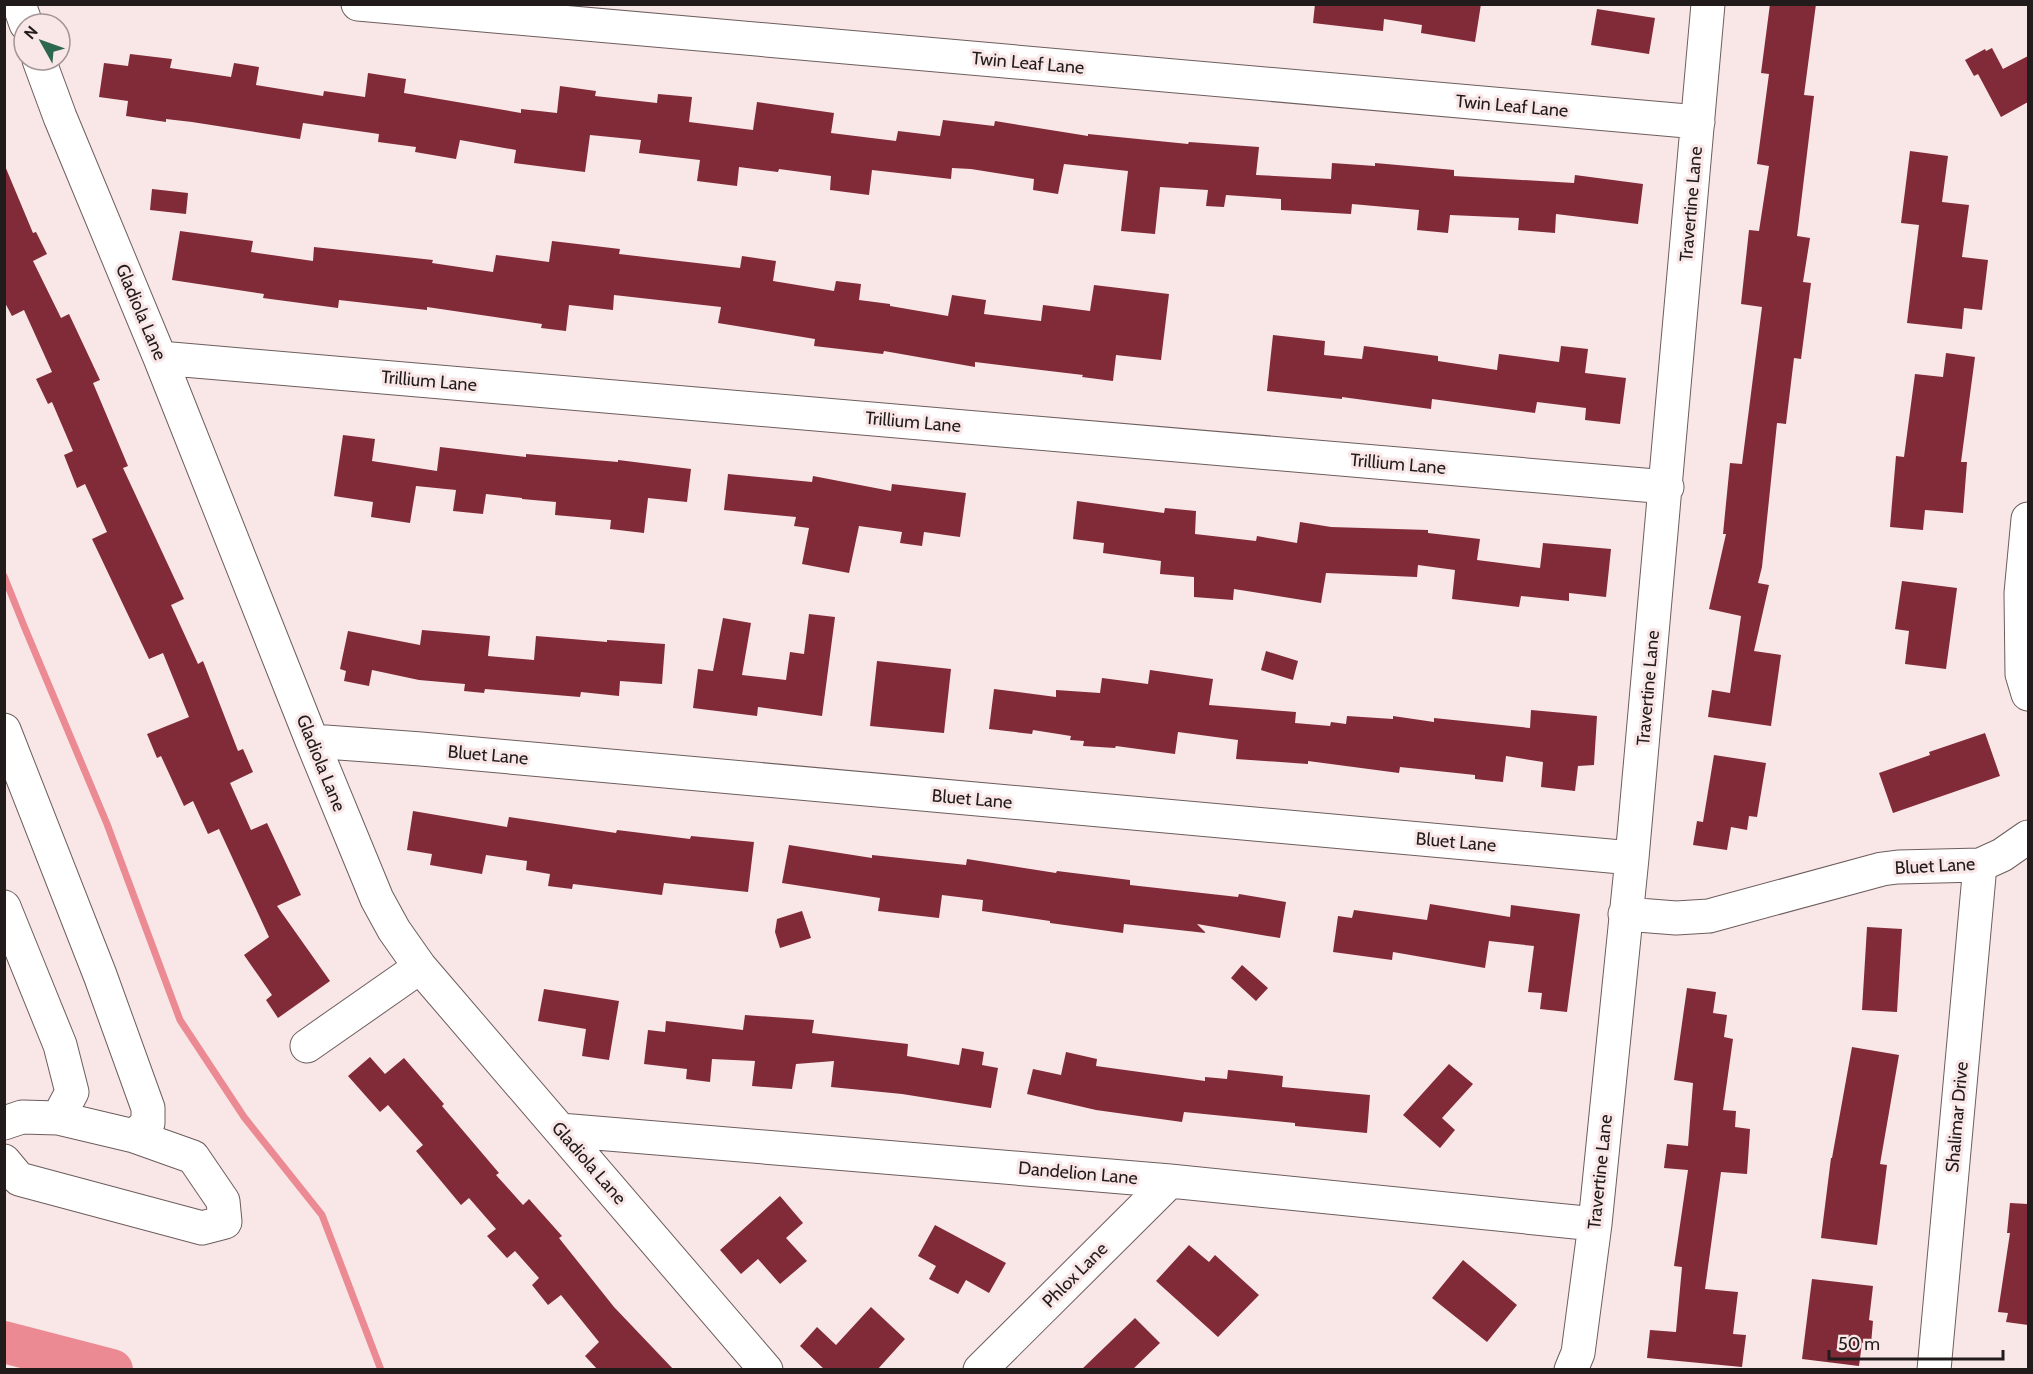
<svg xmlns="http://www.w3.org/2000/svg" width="2033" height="1374" font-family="Cabin,sans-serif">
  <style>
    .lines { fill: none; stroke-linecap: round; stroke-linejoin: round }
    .stream { stroke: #eb8a93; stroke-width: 7 }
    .river { stroke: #eb8a93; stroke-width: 42 }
    .building { fill: #812b38 }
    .minor-casing { stroke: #6d5d5d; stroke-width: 35 }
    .minor { stroke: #fff; stroke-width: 33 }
    .labels { text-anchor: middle; stroke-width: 6; stroke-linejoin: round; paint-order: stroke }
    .street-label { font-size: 18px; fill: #211b1b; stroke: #f9e6e7 }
  </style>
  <rect width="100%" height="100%" fill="#f9e6e7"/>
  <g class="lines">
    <path class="stream" d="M4 576 24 626 107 824 180 1020 244 1117 322 1215 381 1370"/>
    <path class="river" d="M4 1342 112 1370"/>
  </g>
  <path class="building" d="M1315 4H1481L1475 42 1421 33 1422 25 1384 19 1383 31 1313 23Z
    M1770 4H1816L1804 95 1814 96 1797 236 1810 238 1803 282 1811 283 1801 359 1794 358 1786 424 1777 423 1762 567 1758 583 1769 585 1754 651 1781 655 1771 726 1708 717 1712 690 1730 693 1741 616 1709 609 1726 534H1723L1730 463 1742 464 1762 307 1741 304 1749 230 1759 231 1769 166 1757 164 1769 74 1761 73Z
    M1597 9 1655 18 1649 54 1591 45Z
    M1992 48 2003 69 2028 56V102L2001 117 1978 74 1974 76 1965 60 1985 49 1986 51Z
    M130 54 172 59 170 68 231 77 234 63 259 67 256 85 323 96 324 91 365 97 368 73 406 79 404 93 521 113V109L557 113 560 86 596 91 595 96 657 103 658 94 692 97 689 122 753 130 757 102 834 113 831 133 896 141 898 131 940 136 943 120 994 126 995 121 1088 136V134L1188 144 1189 142 1259 147 1256 175 1331 179 1332 163 1375 166V163L1454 170V176L1574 183 1575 175 1643 184 1638 224 1556 214 1555 233 1518 230 1519 218 1450 215 1448 233 1417 230 1419 210 1352 204 1351 214 1281 210V199L1226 195 1224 207 1206 206 1208 190 1160 187 1155 234 1121 231 1128 171 1064 164 1058 194 1033 190 1034 179 971 169 952 168 951 179 872 170 869 195 830 190 831 176 779 169 778 172 739 167 737 186 697 181 700 160 639 153 641 140 590 135 585 172 514 163 516 150 460 140 456 159 415 152 416 147 378 142 379 134 303 123 300 139 192 122 166 119V122L126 116 128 101 99 97 104 63 128 66Z
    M1910 151 1948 156 1942 202 1969 205 1962 257 1988 260 1982 310 1964 308 1962 329 1907 323 1919 225 1901 223Z
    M5 166 33 233 36 232 47 254 33 261 61 318 69 314 100 380 93 383 128 466 123 468 184 599 171 605 198 664 203 661 238 751 243 749 253 772 230 783 251 830 267 823 301 895 277 906 330 981 278 1018 266 1000 272 995 244 955 269 937 219 829 208 834 193 801 184 806 161 756 157 758 147 734 189 717 163 653 149 659 92 539 107 532 85 484 77 488 64 455 73 451 52 402 48 404 36 379 52 372 24 310 12 316 4 301Z
    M152 189 188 193 186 214 150 210Z
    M180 231 253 241 251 252 313 261 314 247 433 260 432 263 493 272 496 255 549 262 552 241 620 249 619 254 740 268 742 256 776 261 773 281 834 291 836 281 861 284 859 300 890 304V306L948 316 952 295 986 300 984 314 1041 321 1043 305 1090 311 1094 285 1169 294 1161 360 1116 355 1113 381 1082 377 1083 375 975 362V367L884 351 883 354 814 346 815 339 718 323 721 307 614 295 613 310 569 305 566 331 541 328 542 324 427 307V310L339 300 338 308 263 298 264 294 172 280Z
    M1273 335 1325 341 1324 355 1362 359 1364 346 1438 356V361L1497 370 1499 354 1559 362 1561 346 1588 349 1585 373 1626 378 1620 424 1585 420 1586 408 1537 402 1535 413 1432 399 1431 409 1342 397V399L1267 391Z
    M1946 353 1975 357 1961 462H1967L1963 513 1925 510 1923 530 1890 527 1896 456 1904 457 1915 374 1943 377Z
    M343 435 375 439 372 461 437 471 440 447 526 457V454L618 462V460L691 469 687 502 648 498 644 533 610 529 611 520 555 515 556 502 522 499V498L486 494 483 514 453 511 456 490 416 486 410 523 371 517 373 502 334 496Z
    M728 474 812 482 813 476 891 491 892 484 966 493 960 537 924 532 922 546 900 543 902 532 859 526 849 573 802 564 809 528 794 526 796 517 724 510Z
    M1077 501 1164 513 1165 508 1196 511 1195 534 1256 541 1257 536 1297 543 1300 522 1331 527 1428 530V533L1480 539 1477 560 1540 568 1543 543 1611 549 1606 597 1569 593V601L1521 596 1519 607 1452 599 1455 570 1418 565 1417 577 1326 573 1321 603 1234 589 1233 600 1194 597V577L1160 574 1161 561 1103 553 1104 543 1073 539Z
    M1902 581 1957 588 1946 669 1905 664 1909 631 1895 629Z
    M809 614 835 617 822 716 758 707 757 716 693 708 698 669 713 671 723 618 751 623 742 675 786 680 790 652 804 654Z
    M422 630 490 636 488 656 534 660 536 636 607 642V640L665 644 662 684 620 681 619 696 581 692 580 697 485 689 484 693 464 691 465 684 419 680 372 670 369 686 344 681 346 671 340 669 348 631 420 645Z
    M1266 651 1298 661 1293 680 1261 670Z
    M877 661 951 669 944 733 870 726Z
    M1150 670 1213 679 1209 705 1296 712 1295 723 1330 726 1331 722 1346 724 1347 716 1393 719V716L1434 722V718L1530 728 1531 710 1597 716 1594 765 1578 766 1575 791 1541 787 1543 762 1506 756 1503 782 1475 779V775L1400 767 1399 773 1308 761V764L1236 759 1238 740 1178 732 1175 754 1116 746 1115 748 1083 746 1084 741 1070 740 1071 736 1033 730 1032 734 989 729 994 689 1056 697V690L1100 693 1102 678 1148 684Z
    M1985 733 2000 776 1893 813 1879 773 1930 755 1929 752Z
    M1714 755 1766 763 1757 817 1749 816 1747 830 1731 827 1727 850 1693 845 1697 821 1703 822Z
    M413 811 507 827 509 817 616 833 617 830 690 839 691 836 754 842 748 892 664 883 662 895 573 884 572 889 548 886 550 874 526 870 527 861 486 855 482 874 430 865 432 854 407 850Z
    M789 845 872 858V855L966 865 967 859 1056 873 1057 871 1130 880V885L1238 897 1239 894 1286 902 1280 938 1197 924 1206 933 1124 924 1123 933 1050 923V921L982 911 983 900 942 895 939 918 878 911 880 898 782 883Z
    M1430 904 1510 917 1511 905 1580 914 1567 1012 1540 1009 1542 993 1528 992 1534 946 1489 941 1485 968 1393 952 1392 960 1333 952 1338 916 1352 918 1354 910 1427 920Z
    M802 911 811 938 780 948 775 932 777 919Z
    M1867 927 1902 929 1897 1012 1862 1010Z
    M1242 965 1268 988 1256 1001 1231 978Z
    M1687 988 1716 992 1713 1013 1727 1015 1724 1037 1733 1039 1723 1110 1736 1111 1735 1127 1750 1129 1747 1174 1721 1172 1705 1289 1738 1292 1733 1334 1746 1335 1742 1367 1647 1358 1650 1330 1676 1332 1682 1267 1674 1266 1688 1170 1664 1168 1667 1144 1688 1146 1693 1083 1674 1080Z
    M544 989 619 1001 609 1060 582 1056 586 1029 538 1021Z
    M745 1015 814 1020 812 1033 908 1044 907 1056 959 1065 962 1048 984 1052 982 1065 998 1068 991 1108 902 1094 831 1087 834 1061 796 1064 792 1089 752 1086 755 1061 712 1059 710 1082 686 1079 687 1069 644 1064 648 1030 665 1032 666 1021 743 1030Z
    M1852 1047 1899 1055 1880 1164 1887 1165 1877 1245 1821 1238 1831 1158H1832Z
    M1066 1052 1097 1059 1096 1066 1205 1081V1077L1227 1079 1228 1070 1283 1076 1282 1087 1370 1095 1367 1133 1295 1126V1123L1184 1112 1182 1122 1096 1110 1027 1094 1033 1069 1061 1075Z
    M370 1057 385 1074 404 1058 444 1104 442 1106 499 1173 496 1175 523 1205 529 1199 562 1236 559 1238 614 1307 674 1370H598L585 1356 599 1342 561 1295 548 1305 532 1285 539 1278 515 1251 507 1258 487 1236 496 1229 469 1198 461 1205 416 1151 423 1145 388 1105 380 1112 348 1076Z
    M1449 1064 1473 1084 1442 1118 1455 1130 1440 1148 1403 1115Z
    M780 1196 803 1223 786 1238 807 1261 780 1284 758 1259 741 1274 720 1250Z
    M2010 1203 2028 1204V1325L2006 1322 2008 1313 1998 1312 2010 1233H2007Z
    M935 1225 1006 1263 989 1293 966 1280 958 1294 929 1279 936 1266 918 1256Z
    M1189 1245 1209 1262 1215 1255 1259 1295 1218 1337 1156 1281Z
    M1463 1260 1517 1305 1487 1342 1432 1298Z
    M1812 1279 1873 1286 1869 1320 1873 1321 1871 1344 1862 1343 1859 1366 1802 1359Z
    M871 1307 905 1339 877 1370H825L800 1346 817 1327 836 1345Z
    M1135 1318 1160 1343 1132 1370H1081Z"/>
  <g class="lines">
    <defs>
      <path id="minor" d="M19 4 26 24
        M358 4 1698 122
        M39 60 60 117 160 358 312 741 377 899 394 930 420 967 766 1370
        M160 358 1667 487
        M2028 519 2021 593 2022 674 2028 694
        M4 730 100 975 148 1108V1123L134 1136 58 1118 22 1117 4 1123
        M312 741 421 749 1632 858
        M4 907 60 1045 72 1092 58 1118
        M1625 914 1676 918 1709 916 1882 869 1898 867 1980 865 2002 855 2028 837
        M307 1046 420 967
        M560 1130 1170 1181 1595 1224
        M4 1161 19 1179 202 1228 225 1222 223 1201 193 1157 134 1136
        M980 1370 1170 1181
        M1571 1370 1578 1353 1595 1224 1632 858 1708 4
        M1934 1370 1980 865"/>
    </defs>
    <use href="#minor" class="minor-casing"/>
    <use href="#minor" class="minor"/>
  </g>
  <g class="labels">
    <g class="street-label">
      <text transform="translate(1028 63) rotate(5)" y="6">Twin Leaf Lane</text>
      <text transform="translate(1512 106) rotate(5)" y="6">Twin Leaf Lane</text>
      <text transform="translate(1691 204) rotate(-85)" y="6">Travertine Lane</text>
      <text transform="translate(141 312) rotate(67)" y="6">Gladiola Lane</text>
      <text transform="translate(429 381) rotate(5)" y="6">Trillium Lane</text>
      <text transform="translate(913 422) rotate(5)" y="6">Trillium Lane</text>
      <text transform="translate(1398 464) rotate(5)" y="6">Trillium Lane</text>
      <text transform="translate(1648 688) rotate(-85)" y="6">Travertine Lane</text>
      <text transform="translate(488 755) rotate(5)" y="6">Bluet Lane</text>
      <text transform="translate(321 763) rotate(68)" y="6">Gladiola Lane</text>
      <text transform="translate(972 799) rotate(5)" y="6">Bluet Lane</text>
      <text transform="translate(1456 842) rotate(5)" y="6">Bluet Lane</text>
      <text transform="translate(1935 866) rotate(-3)" y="6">Bluet Lane</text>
      <text transform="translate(1957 1117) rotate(-85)" y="6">Shalimar Drive</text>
      <text transform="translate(589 1163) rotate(49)" y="6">Gladiola Lane</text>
      <text transform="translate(1600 1172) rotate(-84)" y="6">Travertine Lane</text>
      <text transform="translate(1078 1173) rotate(5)" y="6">Dandelion Lane</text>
      <text transform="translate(1075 1275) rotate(-45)" y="6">Phlox Lane</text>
    </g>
  </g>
  <rect width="2033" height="1374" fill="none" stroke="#211b1b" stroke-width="12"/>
  <g transform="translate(42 42) rotate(310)"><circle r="28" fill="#f9e6e7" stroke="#a39595" stroke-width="1.5"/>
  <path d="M0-4.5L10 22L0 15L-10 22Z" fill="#2e6750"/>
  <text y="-9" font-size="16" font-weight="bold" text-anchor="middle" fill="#211b1b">N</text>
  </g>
  <path d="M1829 1350v9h174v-9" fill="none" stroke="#211b1b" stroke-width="3"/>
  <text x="1838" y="1350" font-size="18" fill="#211b1b" stroke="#f9e6e7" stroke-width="4.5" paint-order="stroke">50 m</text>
</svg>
